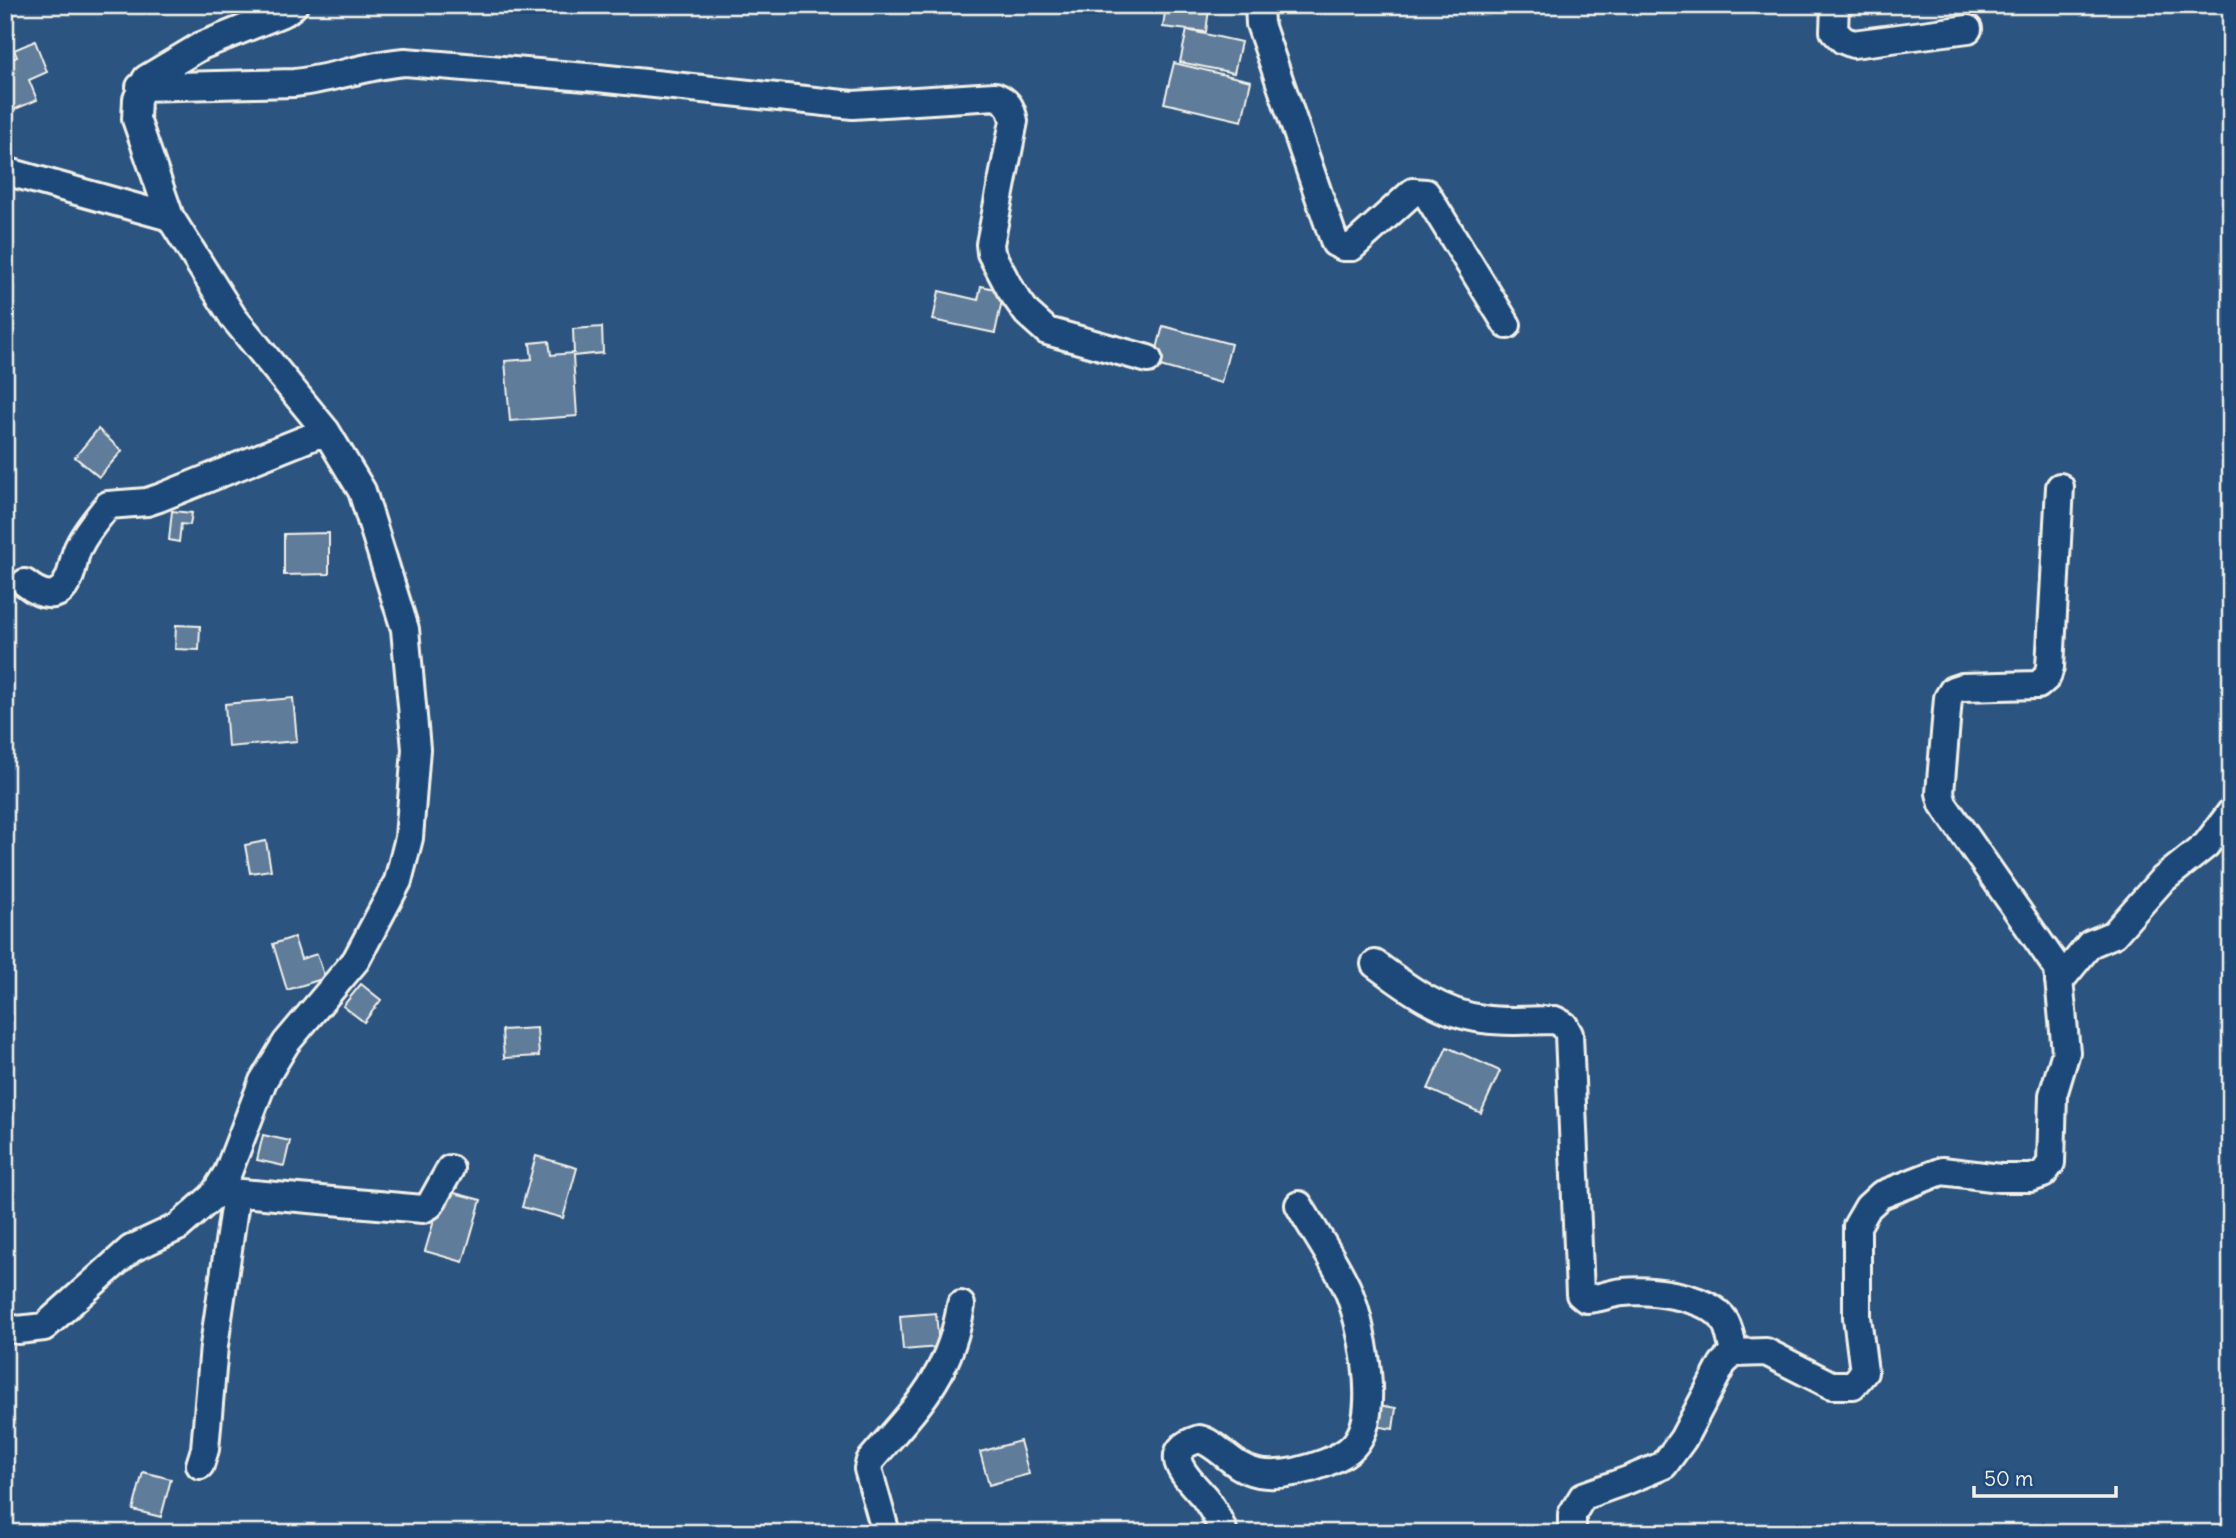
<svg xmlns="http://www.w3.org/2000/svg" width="2236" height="1538" font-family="Delius,sans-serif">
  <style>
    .building { fill: #5e7b9a; stroke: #f4f1e8; stroke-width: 2 }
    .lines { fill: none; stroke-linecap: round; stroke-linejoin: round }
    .minor-casing { stroke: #f4f1e8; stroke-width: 32 }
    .minor { stroke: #1f4a7a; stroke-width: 26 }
  </style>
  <rect width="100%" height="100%" fill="#2c5481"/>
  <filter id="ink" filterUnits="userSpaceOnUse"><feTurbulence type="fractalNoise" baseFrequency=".0143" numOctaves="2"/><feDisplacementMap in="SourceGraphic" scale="14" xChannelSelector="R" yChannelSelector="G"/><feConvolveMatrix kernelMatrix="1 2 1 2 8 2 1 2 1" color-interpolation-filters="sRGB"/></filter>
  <g filter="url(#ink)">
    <path class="building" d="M1166 5 1209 9 1206 32 1163 27Z
      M1187 30 1241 42 1234 73 1180 62Z
      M35 41 47 72 29 80 37 100 13 110 5 93V62L17 57 14 50Z
      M1174 63 1251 81 1242 121 1164 103Z
      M981 286 1004 291 995 333 933 320 939 291 978 300Z
      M1163 326 1231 344 1221 383 1153 364Z
      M602 327 603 353 573 356 577 416 510 421 505 361 532 359 530 343 549 341 551 355 574 353 573 329Z
      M98 429 122 451 99 477 75 457Z
      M172 511 192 513 190 525 181 524 179 542 169 540Z
      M329 533V574L284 575V534Z
      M176 625 200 626 199 650 175 649Z
      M293 698 297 741 228 747 225 704Z
      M266 841 271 870 250 873 245 845Z
      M294 937 301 959 317 954 325 978 287 990 273 944Z
      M361 984 381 1000 364 1022 343 1006Z
      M537 1028 539 1056 504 1058 502 1030Z
      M1447 1047 1500 1071 1481 1113 1428 1089Z
      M263 1135 290 1141 284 1166 257 1160Z
      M536 1156 577 1168 563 1218 522 1207Z
      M443 1190 481 1200 463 1262 425 1251Z
      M936 1313 939 1347 903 1350 900 1316Z
      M1379 1405 1396 1408 1393 1429 1375 1426Z
      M1020 1441 1029 1474 989 1485 980 1452Z
      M143 1472 171 1479 161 1517 133 1510Z"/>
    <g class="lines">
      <defs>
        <path id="minor" d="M1259 5 1260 24 1335 243 1343 247H1352L1413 192 1426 193 1507 325
          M1835 5 1834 31 1843 40 1853 44 1968 29
          M140 87 294 83C332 79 367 65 405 62L598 78 853 105 995 96C1008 101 1011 107 1014 121L990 244 991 253 1010 289 1027 313 1047 331 1148 359
          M5 171 170 217
          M25 583C41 596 59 602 69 578 74 568 73 556 79 546 86 531 98 518 108 505L147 502 159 498 326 431
          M1375 964C1407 988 1442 1014 1483 1019 1506 1023 1531 1020 1555 1020L1564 1025 1569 1034 1580 1294 1586 1299C1599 1299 1610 1293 1623 1292 1650 1289 1704 1296 1722 1317 1730 1326 1731 1342 1734 1353
          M2059 982 2090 944 2114 934 2161 881 2206 845 2231 812
          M219 1191 423 1209 430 1205 450 1169
          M5 1327 18 1330 44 1327 131 1249 178 1227 213 1196 228 1172 263 1081 286 1043 356 960 398 881 409 838 416 749 405 629 362 491 326 431 233 317 170 217 136 119 137 99 146 79 201 46 285 12 294 5
          M200 1465 205 1449 214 1346 236 1194
          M886 1533 868 1469 870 1461C915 1408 950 1377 961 1305
          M1224 1533C1219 1520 1213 1509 1205 1498 1191 1481 1155 1452 1199 1439 1218 1443 1232 1468 1258 1473 1281 1477 1304 1471 1325 1463 1339 1457 1352 1451 1359 1438 1379 1406 1362 1322 1347 1288 1334 1260 1315 1233 1299 1205
          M1572 1533V1514L1583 1496 1628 1480 1664 1465 1683 1439 1723 1363 1734 1353 1766 1352 1831 1385H1853L1864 1372 1857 1317V1226L1868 1207 1881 1195 1942 1171 2000 1178H2031L2043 1174 2051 1163 2053 1095 2066 1052 2058 969 1943 804 1940 793 1948 698 1953 690 1962 687 2038 685 2047 677 2050 667 2060 487"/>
      </defs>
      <use href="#minor" class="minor-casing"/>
      <use href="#minor" class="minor"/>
    </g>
  </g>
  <rect width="2236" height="1538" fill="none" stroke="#1f4a7a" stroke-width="28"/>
  <rect x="14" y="14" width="2208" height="1510" fill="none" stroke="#f4f1e8" stroke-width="2.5" filter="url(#ink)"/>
  <path d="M1974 1486v10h142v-10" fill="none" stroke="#f4f1e8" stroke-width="3.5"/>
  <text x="1984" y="1486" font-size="21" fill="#f4f1e8" stroke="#1f4a7a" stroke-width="5" paint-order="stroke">50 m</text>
</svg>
